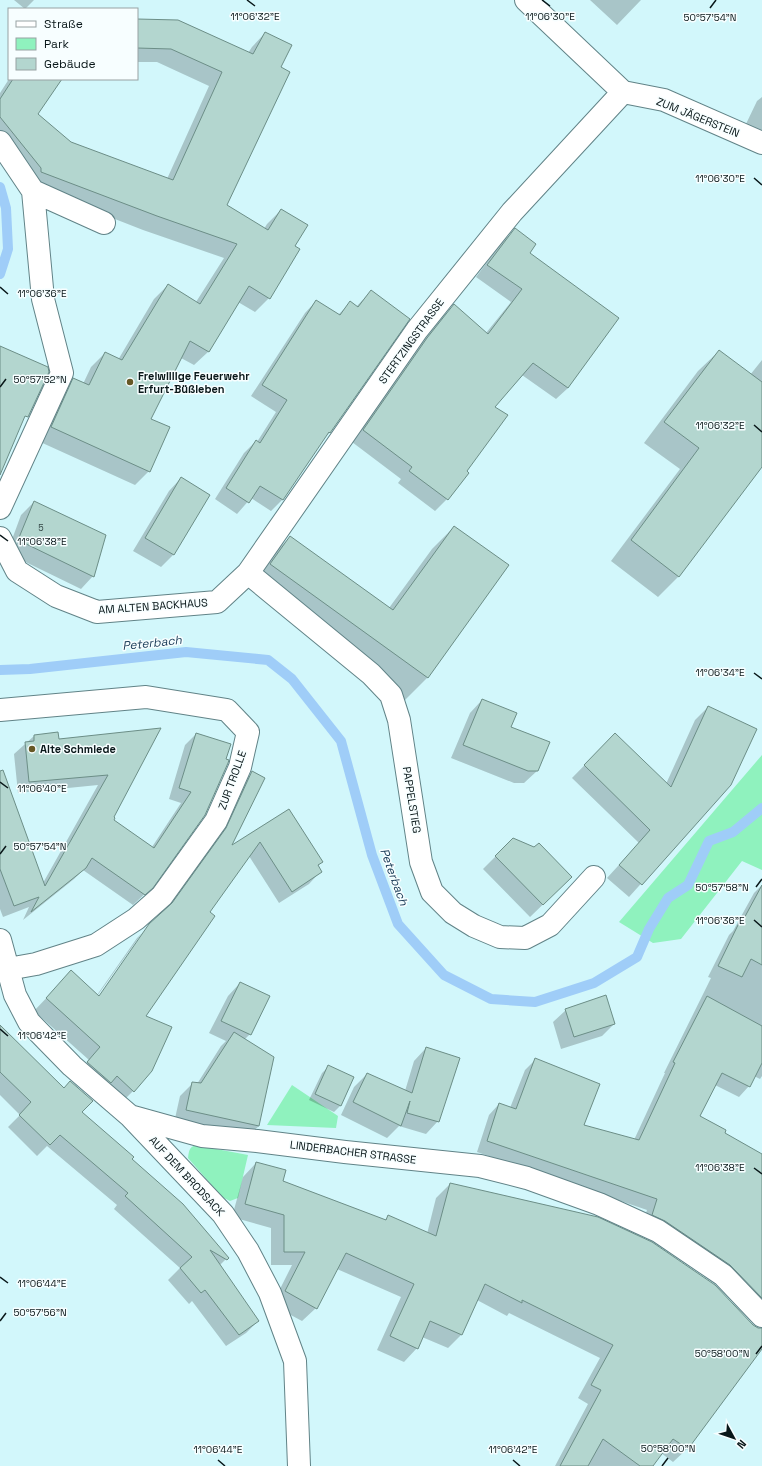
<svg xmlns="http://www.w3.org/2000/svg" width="762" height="1466" font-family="'Space Grotesk',sans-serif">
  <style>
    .green { fill: #8ff2be }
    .shadow { fill: #0003 }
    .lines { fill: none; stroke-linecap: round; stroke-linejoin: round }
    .stream { stroke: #9fcdf8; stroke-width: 10 }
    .building { fill: #b3d6cf; stroke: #6c8e87 }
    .minor-casing { stroke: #618387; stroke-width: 24 }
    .minor { stroke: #fff; stroke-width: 22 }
    .ticks { fill: none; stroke: #091719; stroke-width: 1.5 }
    .poi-dot { fill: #665825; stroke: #f7feff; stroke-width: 1.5 }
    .labels { text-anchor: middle; stroke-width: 3; stroke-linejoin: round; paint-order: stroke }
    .number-label { font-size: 9px; fill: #344746 }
    .street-label { font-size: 11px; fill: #091719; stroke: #f7feff }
    .poi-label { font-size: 11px; font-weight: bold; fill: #091719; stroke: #f7feff; text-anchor: start }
    .water-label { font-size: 12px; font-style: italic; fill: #183a56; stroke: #f7feff }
    .ticks-label { font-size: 10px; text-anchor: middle; fill: #091719; stroke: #f7feff; stroke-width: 3; stroke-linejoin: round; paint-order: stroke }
  </style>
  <rect width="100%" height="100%" fill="#d2f7fb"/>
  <path class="green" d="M762 755V870L742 861 681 939 653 943 619 922Z
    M292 1085 338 1116 336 1128 267 1125Z
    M195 1145 248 1155 238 1198 230 1201 222 1197 188 1158C189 1151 189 1148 195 1145Z"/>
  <path class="shadow" d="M14 0H34L25 9Z
    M590 0H641L617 25Z
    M137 20 180 21 248 53 252 47 265 33 280 68 226 205 264 229 267 224 281 210 293 247 269 298 255 312 238 302 208 352 194 365 181 358 150 420 149 471 135 485 38 441 60 393 74 380 83 384 91 367 105 353 118 360 154 299 168 285 196 302 224 258 143 230 28 185 0 148V93L9 79H61L37 114 71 143 167 179 209 86 157 62H137Z
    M762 97V132L746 124 757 101Z
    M515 230 528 253 618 318 568 388 556 399 522 375 494 407 466 472 447 499 435 511 398 483 401 479 352 442 415 350 442 317 454 305 486 333 511 302 476 277 503 241Z
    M371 291 330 432 324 438 283 499 271 511 251 498 237 514 215 499 244 453 256 441 257 442 276 412 251 396 305 313 316 301 338 315 350 303 356 307Z
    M719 351 750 375 762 360V465L679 576 658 597 611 561 680 469 644 443 698 371Z
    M181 478 209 495 173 555 161 567 133 551 169 491Z
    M34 502 93 576 81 589 7 553 21 515Z
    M454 527 508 566 427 678 405 700 248 587 268 559 290 537 389 608 432 549Z
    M482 700 537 771 524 783H514L451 758 470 713Z
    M708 707 729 786 629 897 607 878 639 843 572 778 615 734 666 784 695 720Z
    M159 730 113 817 112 820 152 847 181 803 169 799 185 745 196 734 229 744 152 887 133 905 83 870 74 879 23 920 29 907 3 917 0 909V812L43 883 98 785 18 793 14 754 34 736 58 733V740Z
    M252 773 230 847 289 810 322 862 318 866 321 871 309 884 279 903 249 856 208 912 144 1016 133 1091 121 1103 75 1075 89 1060 34 1011 71 972 97 995 137 938 142 933 95 999 97 1000 214 842 240 785Z
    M513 839 558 890 530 917 483 869Z
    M762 885V1076L760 1079 754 1076 749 1086 739 1097 715 1085 699 1117 723 1133 762 1171V1316L642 1225 647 1210 477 1152 489 1115 499 1104 510 1108 525 1070 536 1059 583 1126 634 1140 665 1073H664L711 978 708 977 729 935 733 931 754 893Z
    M240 983 250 1034 244 1040 259 1126 246 1138 174 1123 180 1096 193 1083 197 1084 221 1046 226 1041 209 1033 228 996Z
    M566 1010 614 1024 602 1036 561 1049 553 1022Z
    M0 1035 131 1159 227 1258 219 1266 258 1321 246 1333 226 1346 192 1301 189 1304 168 1280 180 1268 114 1209 117 1205 47 1146 37 1156 8 1127 20 1115 0 1095Z
    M426 1048 438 1121 426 1134 399 1126 387 1138 341 1115 354 1087 367 1074 405 1091 414 1061Z
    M329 1066 341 1105 334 1112 309 1100 322 1073Z
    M256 1163 282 1181 385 1220 389 1216 427 1234 436 1198 450 1184 759 1329H762V1348L687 1449 673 1462 661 1453 652 1466H555L588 1404 578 1398 600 1358 509 1313 507 1316 477 1300 461 1335 448 1348 422 1337 417 1348 404 1362 377 1350 401 1297 337 1269 316 1308 302 1321 272 1305 292 1265H271V1228L232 1217 243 1177Z"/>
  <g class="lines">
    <path class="stream" d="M0 187 6 208 8 249 0 274
      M0 670 30 669 186 652 268 660 292 679 341 741 372 855 398 924 444 975 491 999 535 1002 594 983 637 957 649 929 668 898 688 885 709 841 733 832 762 808"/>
  </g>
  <path class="building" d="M137 19 178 20 253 54 265 32 292 45 281 67 290 72 227 205 268 230 281 209 308 225 295 246 300 249 270 299 249 286 209 352 190 341 151 419 170 427 150 472 51 427 73 378 89 385 105 352 122 360 168 284 200 304 237 244 157 216 41 172V168L0 117V99L13 79H62L38 114 71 142 173 180 222 72 171 49 137 48Z
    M515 228 536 244 530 253 619 318 568 388 533 363 495 407 508 415 467 471 469 473 448 500 409 471 412 467 363 430 427 338 454 304 488 334 522 289 487 265Z
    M371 290 410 319 330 433 329 432 283 500 260 486 249 503 226 488 256 440 260 443 287 400 262 385 316 300 340 315 350 301 358 307Z
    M0 346 48 367 49 372 28 417 25 416 0 475Z
    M719 350 762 382V467L679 577 631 540 699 448 664 422Z
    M181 477 210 495 174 555 145 538Z
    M34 501 106 535 94 577 18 540Z
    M454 526 509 565 428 678 270 564 290 536 393 610Z
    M482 699 517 713 511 727 550 742 538 771H528L463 745Z
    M708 706 757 729 731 785 642 885 619 865 650 830 584 765 615 733 671 787Z
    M161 728 114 817 115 818 114 820 154 848 191 792 179 788 196 733 231 744 226 759 229 760 228 763 205 815 153 888 145 895 92 858 86 868 31 912 39 897 14 906 0 869V771L3 770 45 886 108 775 29 782 25 742 34 741V735L58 732 59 739Z
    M252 771 265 778 232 845 289 809 323 862 318 865 322 872 292 892 260 842 210 912 215 916 146 1016 172 1027 152 1071 134 1092 117 1076 111 1083 87 1062 100 1047 46 998 71 970 99 996 149 924 172 903 226 828Z
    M513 838 534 847 539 843 572 877 543 905 495 856Z
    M762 885V965L751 959 742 977 718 966 739 923 741 924Z
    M240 982 270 996 251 1035 221 1021Z
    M606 995 615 1024 574 1037 565 1009Z
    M707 996 762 1026V1063L750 1087 722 1073 700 1116 726 1130 725 1133 762 1154V1298L730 1265 665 1221 652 1215 657 1199 487 1141 499 1103 516 1109 535 1058 600 1084 584 1125 639 1140 675 1063 673 1062Z
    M0 1025 64 1088 70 1081 93 1101 82 1112 134 1157 132 1159 183 1204 229 1258 227 1260 210 1250 259 1321 239 1335 205 1290 201 1293 180 1268 192 1257 125 1196 128 1193 60 1135 50 1145 19 1115 31 1102 0 1072Z
    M234 1032 274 1057 259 1126 186 1110 192 1082 201 1083Z
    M426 1047 460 1058 439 1122 407 1113 410 1101 401 1126 353 1102 367 1073 412 1093Z
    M328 1065 354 1077 341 1106 315 1094Z
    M256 1162 286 1170 283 1181 386 1220 388 1215 436 1236 450 1183 598 1217 652 1242 715 1285 753 1325 758 1328H762V1349L688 1449 673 1439 653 1466H640L603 1439 588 1466H560L601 1390 591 1385 613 1345 522 1300V1303L485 1284 462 1335 430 1321 418 1349 390 1336 414 1284 346 1253 317 1309 285 1291 305 1252H284V1215L245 1204Z"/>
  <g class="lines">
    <defs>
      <path id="minor" d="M526 0 623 92 664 100 762 143
        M0 142 33 191 43 299 62 373 0 508
        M33 191 104 223
        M0 538 17 571 56 596 97 612 217 602 248 573 417 330 512 212 623 92
        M248 573 371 674 391 695 399 720 421 862 432 892 453 913 474 926 500 937 525 938 550 925 594 877
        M0 710 146 697 227 710 248 732 240 767 216 821 162 896 136 919 96 945 36 964 8 969
        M0 940 15 995 29 1022 72 1066 130 1116 202 1136 257 1141 345 1152 480 1166 527 1178 599 1204 658 1231 723 1275 762 1316
        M131 1117 223 1214 248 1251 270 1293 295 1361 299 1466"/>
    </defs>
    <use href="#minor" class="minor-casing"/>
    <use href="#minor" class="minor"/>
  </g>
  <path class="ticks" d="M247 0 255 6M542 0 550 6M710 8 716 0M754 178 762 185M0 287 8 294M0 387 6 379M754 425 762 432M0 535 8 541M754 673 762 679M0 782 8 788M0 854 6 846M756 887 762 879M754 920 762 927M0 1029 8 1036M754 1168 762 1174M0 1277 8 1283M0 1321 6 1313M756 1354 762 1346M218 1460 225 1466M513 1460 520 1466M662 1466 668 1458"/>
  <g class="poi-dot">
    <circle cx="130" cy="382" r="4"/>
    <circle cx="32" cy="749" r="4"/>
  </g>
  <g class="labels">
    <g class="number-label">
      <text x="41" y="531">5</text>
    </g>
    <g class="street-label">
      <text transform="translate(698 117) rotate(22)" y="4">ZUM JÄGERSTEIN</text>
      <text transform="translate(411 341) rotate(-54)" y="4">STERTZINGSTRASSE</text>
      <text transform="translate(153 606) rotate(-4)" y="4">AM ALTEN BACKHAUS</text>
      <text transform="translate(232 780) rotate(-70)" y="4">ZUR TROLLE</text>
      <text transform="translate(412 800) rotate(81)" y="4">PAPPELSTIEG</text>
      <text transform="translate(353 1152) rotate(7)" y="4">LINDERBACHER STRASSE</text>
      <text transform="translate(187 1176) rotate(47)" y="4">AUF DEM BRODSACK</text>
    </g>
    <g class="poi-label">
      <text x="138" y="380">Freiwillige Feuerwehr<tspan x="138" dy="13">Erfurt-Büßleben</tspan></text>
      <text x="40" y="753">Alte Schmiede</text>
    </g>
    <g class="water-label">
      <text transform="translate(152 643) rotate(-6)" y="4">Peterbach</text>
      <text transform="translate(394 877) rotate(70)" y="4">Peterbach</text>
    </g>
  </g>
  <g class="ticks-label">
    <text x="550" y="20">11°06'30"E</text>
    <text x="255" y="20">11°06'32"E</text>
    <text x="710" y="21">50°57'54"N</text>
    <text x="720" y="182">11°06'30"E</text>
    <text x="42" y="297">11°06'36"E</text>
    <text x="40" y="383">50°57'52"N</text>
    <text x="720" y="429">11°06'32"E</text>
    <text x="42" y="545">11°06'38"E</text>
    <text x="720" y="676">11°06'34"E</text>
    <text x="42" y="792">11°06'40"E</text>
    <text x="40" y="850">50°57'54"N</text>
    <text x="722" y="891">50°57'58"N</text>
    <text x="720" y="924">11°06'36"E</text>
    <text x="42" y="1039">11°06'42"E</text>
    <text x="720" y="1171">11°06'38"E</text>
    <text x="42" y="1287">11°06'44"E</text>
    <text x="40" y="1316">50°57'56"N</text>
    <text x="722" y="1357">50°58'00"N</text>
    <text x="668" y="1452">50°58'00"N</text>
    <text x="218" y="1453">11°06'44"E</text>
    <text x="513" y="1453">11°06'42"E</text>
  </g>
  <rect x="8" y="8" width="130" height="72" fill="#f7feff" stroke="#98a2a3"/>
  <rect x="16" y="21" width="20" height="6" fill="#ffffff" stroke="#98a2a3"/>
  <text x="44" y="28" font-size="12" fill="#091719">Straße</text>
  <rect x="16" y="38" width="20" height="12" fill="#8ff2be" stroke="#98a2a3"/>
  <text x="44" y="48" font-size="12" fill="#091719">Park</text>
  <rect x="16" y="58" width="20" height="12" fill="#b3d6cf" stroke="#98a2a3"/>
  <text x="44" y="68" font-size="12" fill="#091719">Gebäude</text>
  <g transform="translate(734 1438) rotate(130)" stroke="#f7feff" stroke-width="3" paint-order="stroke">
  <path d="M0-3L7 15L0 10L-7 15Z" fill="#091719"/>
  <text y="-6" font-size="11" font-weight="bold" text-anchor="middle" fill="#091719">N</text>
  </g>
</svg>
